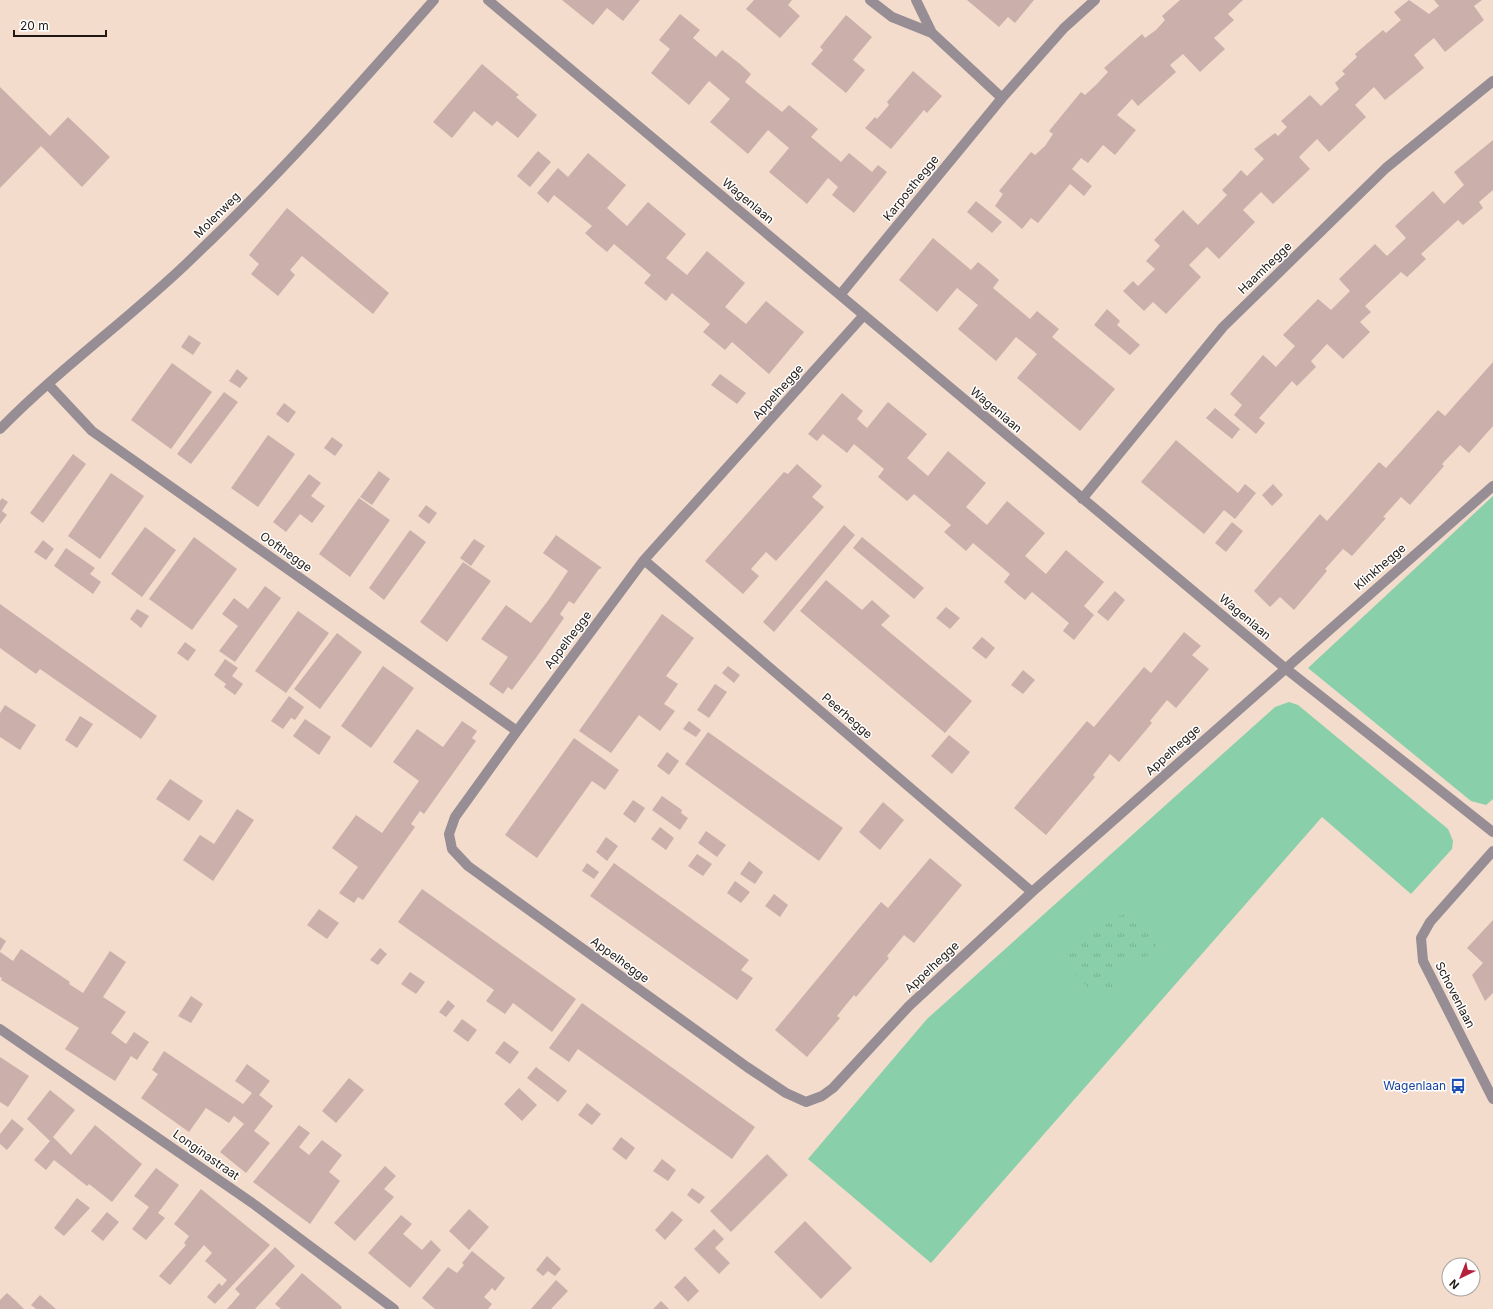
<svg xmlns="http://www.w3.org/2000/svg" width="1493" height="1309" font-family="Inter,sans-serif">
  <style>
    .grass { fill: #88cfaa }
    .park { fill: url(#park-tufts) }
    .building { fill: #cbafaa }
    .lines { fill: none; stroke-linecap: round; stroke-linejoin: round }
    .street { stroke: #978d94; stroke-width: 10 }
    .labels { text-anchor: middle; stroke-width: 3; stroke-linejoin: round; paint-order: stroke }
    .street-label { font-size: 12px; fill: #201812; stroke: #fff }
    .transit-label { font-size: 12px; fill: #164399; stroke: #fff; text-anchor: end }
  </style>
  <defs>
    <pattern id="park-tufts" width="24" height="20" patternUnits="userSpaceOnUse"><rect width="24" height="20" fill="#88cfaa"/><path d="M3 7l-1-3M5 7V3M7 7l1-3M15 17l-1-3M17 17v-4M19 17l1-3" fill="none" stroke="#75b191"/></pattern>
  </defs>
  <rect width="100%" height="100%" fill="#f3dccc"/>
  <path class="grass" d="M1493 496V799L1486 805 1471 801 1308 668Z
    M1289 702 1298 705 1448 829 1453 841 1452 849 1411 894 1322 817 931 1263 808 1159 927 1019 1275 707Z"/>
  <path class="park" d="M1125 914 1139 925 1154 926 1156 954 1126 961 1109 975 1123 990 1114 997 1101 984 1090 990 1062 960 1105 921Z"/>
  <path class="building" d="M562 0H640L623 21 607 8 593 25Z
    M754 0H792L788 5 800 16 780 38 746 9Z
    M967 0H1034L1015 23 1008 17 999 27Z
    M1180 0H1243L1228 14 1234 20 1214 38 1225 49 1200 72 1183 54 1170 65 1176 72 1138 106 1132 99 1117 115 1136 130 1115 155 1103 145 1088 163 1081 158 1072 169 1092 186 1084 196 1070 184 1038 223 1031 218 1022 229 995 206 1003 194 999 191 1031 152 1035 155 1045 146 1053 134 1049 131 1081 92 1085 95 1097 84 1108 72 1104 68 1142 34 1145 38 1156 30 1165 20 1162 16Z
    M1409 0 1429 14 1439 6 1434 0H1482L1474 6 1484 20 1445 52 1434 38 1423 47 1414 55 1424 68 1385 100 1374 87 1355 105 1366 117 1329 152 1317 139 1299 157 1310 169 1273 204 1261 192 1243 210 1255 222 1219 259 1207 247 1189 265 1201 277 1166 314 1153 302 1144 311 1123 291 1133 281 1138 286 1155 269 1146 261 1160 246 1154 240 1183 210 1198 225 1227 195 1222 190 1231 181 1241 170 1247 176 1264 159 1254 149 1275 133 1278 136 1287 127 1281 121 1310 95 1321 106 1339 89 1335 83 1345 74 1342 71 1357 57 1355 54 1383 30 1386 33 1401 20 1394 12Z
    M680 14 700 30 693 38 716 57 722 50 740 64 751 74 745 82 782 112 789 105 818 129 811 137 841 162 849 153 872 172 878 165 887 172 854 213 832 195 838 187 828 178 807 204 769 172 789 148 768 130 748 154 710 122 730 99 709 81 689 105 651 73 670 49 659 40Z
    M846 15 872 37 853 60 865 70 846 93 811 64 823 50 820 47Z
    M482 64 519 95 516 97 537 115 518 138 497 121 492 126 474 111 452 138 433 122Z
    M913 71 942 96 927 113 924 110 891 149 865 128 875 117 877 119 889 105 887 102Z
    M0 87 50 136 68 117 110 157 82 187 41 146 0 188Z
    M1493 140V190L1479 202 1483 208 1463 225 1458 220 1421 254 1426 259 1407 277 1401 272 1365 306 1371 312 1360 322 1370 332 1343 359 1327 344 1311 361 1316 367 1297 386 1292 381 1259 418 1265 423 1256 434 1234 415 1242 405 1230 394 1263 355 1276 367 1295 346 1283 335 1318 299 1331 310 1350 291 1339 279 1375 244 1387 256 1406 238 1395 226 1433 191 1444 204 1464 185 1454 172Z
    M538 151 551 162 530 187 517 176Z
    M588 153 626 185 607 208 627 226 648 202 686 234 666 258 687 275 707 251 745 283 725 307 746 324 766 301 804 332 769 374 732 342 725 350 703 332 710 324 672 293 666 301 644 283 651 275 614 244 607 252 596 243 585 233 592 226 554 195 548 203 537 193 558 168 568 177Z
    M976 201 1002 222 992 233 967 212Z
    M287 208 389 293 373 314 302 256 290 270 295 275 278 296 251 274 259 264 249 255Z
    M933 238 971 270 978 262 989 271 999 280 993 288 1030 319 1037 311 1059 329 1052 337 1115 389 1080 431 1017 378 1037 354 1016 337 996 361 958 329 978 305 967 296 957 288 937 312 899 280Z
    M1107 309 1120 321 1117 325 1140 345 1130 355 1094 325Z
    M189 335 201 343 193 355 181 347Z
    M1493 362V426L1469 453 1460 445 1442 464 1444 466 1410 505 1401 497 1383 517 1386 518 1352 556 1343 549 1325 569 1327 571 1294 610 1280 597 1270 607 1254 591 1320 514 1327 521 1379 462 1386 468 1438 410 1445 416Z
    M172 363 212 392 171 449 131 420Z
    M237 369 248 378 240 388 229 381Z
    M720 374 746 393 737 404 711 385Z
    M224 392 238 402 191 464 177 454Z
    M842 393 863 411 857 419 867 428 888 402 927 434 907 458 928 476 948 451 986 483 966 507 987 525 1007 501 1045 533 1025 556 1046 574 1066 550 1104 582 1084 606 1094 615 1074 640 1063 631 1069 623 1032 592 1025 600 1014 591 1004 582 1010 574 973 543 966 551 944 532 951 525 914 494 907 501 878 477 884 469 854 444 847 453 823 434 817 441 808 434Z
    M284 403 296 412 288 423 276 414Z
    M1215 408 1240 429 1232 439 1206 418Z
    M268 435 295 454 258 507 231 488Z
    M332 437 343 445 335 456 324 448Z
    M1176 440 1238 493 1245 484 1256 493 1235 519 1224 510 1204 534 1141 482Z
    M73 454 86 464 43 523 30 513Z
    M797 464 822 486 812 497 824 507 776 561 766 552 751 569 759 576 743 594 705 561 784 472 788 474Z
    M379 471 390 479 372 505 360 497Z
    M111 473 144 496 100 559 68 536Z
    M309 474 321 483 311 496 325 506 312 523 300 514 286 532 273 522Z
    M1273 484 1283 495 1272 506 1262 495Z
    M2 498 8 502 2 511 7 515 0 524V501Z
    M359 498 390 520 350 577 319 554Z
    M426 505 437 513 429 524 418 516Z
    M1232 522 1243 531 1226 552 1215 543Z
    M844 525 855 535 774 632 763 622Z
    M145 527 176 550 142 597 111 574Z
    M410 530 426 542 384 600 369 588Z
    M556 535 602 568 599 569 574 604 569 601 560 614 564 618 538 655 512 690 508 687 503 694 489 684 508 657 481 639 506 605 531 623 550 598 568 571 543 553Z
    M194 537 237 569 192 630 149 599Z
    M862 537 924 588 914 599 853 548Z
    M474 539 485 546 471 566 460 558Z
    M43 540 54 549 46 560 34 552Z
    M66 548 95 568 90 574 101 582 93 594 54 566Z
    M463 562 491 581 447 642 420 622Z
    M826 580 862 610 872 600 890 616 881 625 972 701 945 733 800 611Z
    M265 586 281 598 235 662 219 651 238 626 222 614 234 598 248 609Z
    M1115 591 1125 600 1108 621 1097 612Z
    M0 604 157 716 141 739 40 669 36 674 0 648Z
    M946 607 960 618 950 629 936 618Z
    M137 609 149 616 141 628 130 619Z
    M298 611 329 633 286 693 255 671Z
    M662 614 694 638 666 676 678 684 664 704 675 711 660 731 639 715 611 753 579 731Z
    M1184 632 1201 646 1192 655 1209 669 1176 708 1167 700 1150 721 1152 723 1119 762 1110 754 1093 775 1095 777 1046 835 1014 808 1087 721 1094 727 1144 667 1151 673Z
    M337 633 362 652 320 709 294 689Z
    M982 637 995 648 986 659 972 648Z
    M185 642 196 650 188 661 177 653Z
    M225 659 238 668 232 676 243 684 235 695 224 687 226 684 214 675Z
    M383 666 414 688 371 748 341 726Z
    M728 666 740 675 734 683 722 673Z
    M1023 670 1035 680 1023 694 1011 685Z
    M715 684 727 692 709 718 697 710Z
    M289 696 304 707 295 720 291 718 283 729 271 721Z
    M5 705 36 725 20 750 0 737V713Z
    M80 716 93 724 77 748 65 740Z
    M305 719 331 737 319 755 293 736Z
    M462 721 477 731 472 738 476 741 424 814 420 811 411 824 415 827 363 900 358 897 354 903 339 893 358 867 332 848 356 815 382 833 419 781 393 762 417 729 443 747Z
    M689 721 701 730 696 737 683 729Z
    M708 732 843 828 819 861 685 764Z
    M949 735 970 752 952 774 931 756Z
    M574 738 619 770 605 790 592 781 537 858 505 835Z
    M667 752 679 761 669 775 657 766Z
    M170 779 203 801 189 821 156 799Z
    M662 796 682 810 681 813 688 818 680 830 652 810Z
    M633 800 645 808 635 823 623 814Z
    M883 802 904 820 880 850 859 832Z
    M237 809 254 820 213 881 183 860 200 835 214 844Z
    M660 827 674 838 666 850 651 839Z
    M706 831 726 845 717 857 698 843Z
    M606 837 618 846 607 861 596 852Z
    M697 854 712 864 703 876 688 866Z
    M930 858 962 885 914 943 904 935 887 956 889 958 856 997 854 995 845 1006 837 1016 840 1018 807 1057 775 1030 881 902 888 908Z
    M749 861 763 872 755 884 740 874Z
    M587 863 599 872 594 879 582 871Z
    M614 863 749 960 741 970 753 978 737 1000 590 896Z
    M735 881 750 892 741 903 727 893Z
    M422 889 576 999 552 1032 513 1003 505 1014 486 1001 494 990 398 922Z
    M774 894 788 905 780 917 765 906Z
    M319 909 339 923 327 939 307 925Z
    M1493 920V993L1485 1001 1472 975 1483 963 1467 948Z
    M0 937 6 941 0 951Z
    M380 948 387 954 378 965 370 960Z
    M21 949 70 982 69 984 83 993 110 951 126 962 103 997 126 1012 111 1033 126 1044 134 1032 149 1042 137 1060 131 1056 115 1081 65 1049 79 1028 1 980 2 978 0 977V952L13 961Z
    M410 972 425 982 416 994 401 984Z
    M191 996 203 1004 191 1023 178 1016Z
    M448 1000 455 1006 446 1017 439 1012Z
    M582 1003 755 1127 732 1159 578 1049 569 1062 549 1048Z
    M462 1019 477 1030 468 1042 453 1031Z
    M504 1041 519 1052 510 1064 495 1053Z
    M164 1051 243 1104 252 1093 235 1081 247 1064 270 1081 259 1095 273 1106 254 1131 270 1143 246 1173 220 1152 244 1124 234 1116 229 1123 206 1108 189 1132 141 1098 158 1074 152 1070Z
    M0 1057 29 1076 8 1107 0 1102Z
    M536 1067 567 1091 558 1102 527 1078Z
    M349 1078 364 1090 336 1123 322 1111Z
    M519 1088 537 1105 522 1121 504 1104Z
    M50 1090 75 1110 53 1137 71 1155 95 1125 142 1164 112 1202 89 1184 87 1186 54 1160 46 1170 34 1160 50 1141 27 1119Z
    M587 1103 601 1114 592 1125 578 1115Z
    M12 1119 24 1129 7 1150 0 1144V1134Z
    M299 1125 310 1133 299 1147 309 1155 322 1140 342 1155 329 1172 340 1181 310 1224 253 1182Z
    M621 1137 635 1148 626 1160 612 1149Z
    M767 1154 788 1175 731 1232 710 1211Z
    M662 1159 676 1170 668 1181 653 1171Z
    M385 1166 396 1176 384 1189 394 1197 355 1241 334 1223Z
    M156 1168 179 1185 158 1213 165 1218 146 1240 132 1229 149 1207 134 1196Z
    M692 1188 705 1197 699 1204 687 1195Z
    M201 1189 270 1245 215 1304 207 1297 219 1283 222 1286 227 1280 205 1261 212 1253 204 1245 170 1285 159 1276 186 1245 184 1243 189 1236 174 1224Z
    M77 1198 90 1208 64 1236 54 1228Z
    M469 1209 489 1227 469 1250 449 1231Z
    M672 1211 683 1220 665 1240 655 1230Z
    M107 1212 119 1222 103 1241 91 1231Z
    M401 1215 412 1224 403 1234 422 1250 431 1240 441 1250 410 1288 368 1253Z
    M805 1221 852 1268 821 1299 774 1252Z
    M714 1229 724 1239 715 1248 730 1263 719 1274 694 1249Z
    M275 1247 295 1266 255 1309H227L240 1294 235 1289Z
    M472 1251 505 1278 495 1291 492 1288 484 1297 492 1304 488 1309H435L422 1298 448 1267 457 1273 464 1265 462 1263Z
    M547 1256 561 1269 555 1276 548 1271 543 1276 536 1270Z
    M302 1273 342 1307 341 1309H281L275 1304Z
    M685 1276 699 1291 688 1302 674 1287Z
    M556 1280 568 1291 551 1309H531Z
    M7 1293 16 1301 24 1309H0V1300Z
    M40 1295 56 1309H36L31 1305Z
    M661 1301 669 1309H653Z"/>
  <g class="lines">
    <path class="street" d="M488 0 1285 668 1493 832
      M870 0 892 17 932 33 1002 98
      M916 0 932 33
      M840 295 1002 98 1064 28 1095 0
      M864 315 644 560 517 731 455 817 449 834 452 849 468 866 747 1067 786 1093 806 1102 822 1096 833 1088 909 1006 1032 892 1493 486
      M48 384 92 431 517 731
      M0 429C58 370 126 321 186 264 275 180 354 91 434 0
      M1082 499 1223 327 1386 168 1493 81
      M644 560 1032 892
      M1493 851 1430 922 1421 938 1423 961 1493 1099
      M0 1029 255 1205 394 1309"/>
  </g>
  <defs>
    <symbol id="bus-bare" viewBox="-9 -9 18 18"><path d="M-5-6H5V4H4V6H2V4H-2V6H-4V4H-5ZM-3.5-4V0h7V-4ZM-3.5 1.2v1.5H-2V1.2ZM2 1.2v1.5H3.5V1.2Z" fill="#1a4fb4" stroke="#fff" stroke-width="2.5" paint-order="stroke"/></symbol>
  </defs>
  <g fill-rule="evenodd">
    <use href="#bus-bare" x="1447" y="1075" width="22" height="22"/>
  </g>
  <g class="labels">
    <g class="street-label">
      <text transform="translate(911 188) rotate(-51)" y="4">Karposthegge</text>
      <text transform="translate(748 201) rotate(40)" y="4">Wagenlaan</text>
      <text transform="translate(217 215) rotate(-45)" y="4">Molenweg</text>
      <text transform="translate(1265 268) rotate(-44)" y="4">Haamhegge</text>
      <text transform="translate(778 392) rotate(-48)" y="4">Appelhegge</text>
      <text transform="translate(996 410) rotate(40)" y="4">Wagenlaan</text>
      <text transform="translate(286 552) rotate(35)" y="4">Oofthegge</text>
      <text transform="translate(1380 567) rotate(-41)" y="4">Klinkhegge</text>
      <text transform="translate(1245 617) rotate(40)" y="4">Wagenlaan</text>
      <text transform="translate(568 640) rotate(-53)" y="4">Appelhegge</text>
      <text transform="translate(847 716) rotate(41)" y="4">Peerhegge</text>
      <text transform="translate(1173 750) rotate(-42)" y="4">Appelhegge</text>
      <text transform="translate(620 960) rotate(36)" y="4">Appelhegge</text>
      <text transform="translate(932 967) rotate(-43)" y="4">Appelhegge</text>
      <text transform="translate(1455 995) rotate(63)" y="4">Schovenlaan</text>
      <text transform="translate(206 1155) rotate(35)" y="4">Longinastraat</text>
    </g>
    <g class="transit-label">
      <text x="1446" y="1090">Wagenlaan</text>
    </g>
  </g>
  <g transform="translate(1461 1277) rotate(223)"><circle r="19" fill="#ffffff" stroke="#a6a3a0"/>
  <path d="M0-3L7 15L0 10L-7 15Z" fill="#b3203e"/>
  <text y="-6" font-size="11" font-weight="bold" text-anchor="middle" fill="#201812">N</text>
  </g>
  <path d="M14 30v6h92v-6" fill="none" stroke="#201812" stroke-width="2"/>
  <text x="20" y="30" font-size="12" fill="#201812" stroke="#ffffff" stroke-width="3" paint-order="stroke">20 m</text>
</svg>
